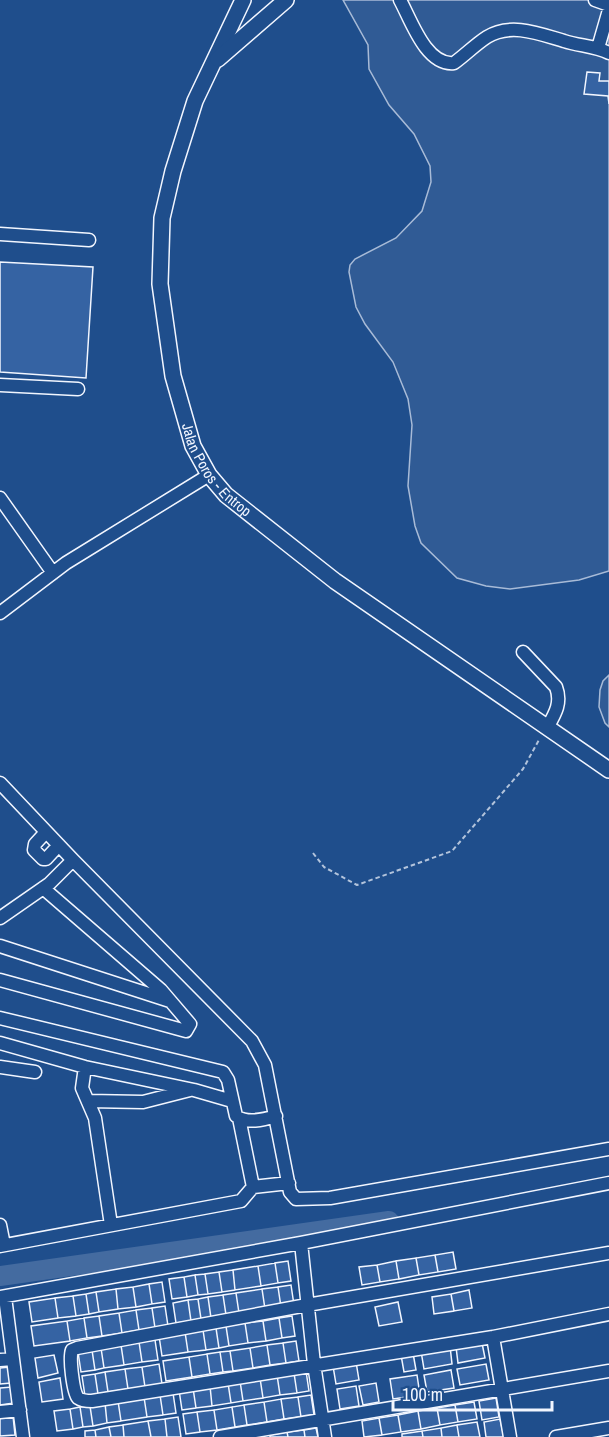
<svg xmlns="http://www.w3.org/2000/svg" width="609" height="1437" font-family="'Archivo Narrow',sans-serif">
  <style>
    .built { fill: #305b95; stroke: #a8bbd7; stroke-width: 1.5 }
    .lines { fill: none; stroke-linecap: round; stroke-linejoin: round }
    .river { stroke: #446ba0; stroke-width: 20 }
    .building { fill: #3563a3; stroke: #f2f6ff; stroke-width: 1.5 }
    .minor-casing { stroke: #f2f6ff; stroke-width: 15 }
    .major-casing { stroke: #f2f6ff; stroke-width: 18 }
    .path { stroke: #b3c4dc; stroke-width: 2; stroke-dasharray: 4.5 3; stroke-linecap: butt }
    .minor { stroke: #1f4e8c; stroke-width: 12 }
    .major { stroke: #1f4e8c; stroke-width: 15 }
    .labels { text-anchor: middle; stroke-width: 4.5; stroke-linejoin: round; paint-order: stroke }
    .street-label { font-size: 15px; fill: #f2f6ff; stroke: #1f4e8c }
  </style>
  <rect width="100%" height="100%" fill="#1f4e8c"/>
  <path class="built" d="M343 0H609V571L579 580 510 589 486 586 457 578 421 543 415 526 408 486 412 425 408 399 393 362 365 324 356 307 349 272 350 265 355 259 396 238 422 211 431 182 430 166 414 134 389 105 369 69 368 45Z
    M609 675V727L605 723 599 707 600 690 603 681Z"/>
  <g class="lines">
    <path class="river" d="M0 1276 389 1221"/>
  </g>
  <path class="building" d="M587 72 600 73 599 81H609V104L608 96 584 94Z
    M0 262 93 267 86 378 0 372Z
    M453 1252 456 1269 438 1272 435 1255Z
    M435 1255 438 1272 419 1275 416 1258Z
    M416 1258 419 1275 399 1279 396 1261Z
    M288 1261 291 1281 278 1283 275 1263Z
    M396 1261 399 1279 380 1282 377 1265Z
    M275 1263 278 1283 261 1286 258 1266Z
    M377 1265 380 1282 362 1285 359 1267Z
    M258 1266 261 1286 235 1290 233 1270Z
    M233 1270 235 1290 222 1292 219 1272Z
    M219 1272 222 1292 208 1294 205 1274Z
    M205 1274 208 1294 198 1295 195 1275Z
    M195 1275 198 1295 187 1297 184 1277Z
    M184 1277 187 1297 172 1299 169 1279Z
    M162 1282 165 1302 152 1304 149 1284Z
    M149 1284 152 1304 136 1307 133 1287Z
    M291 1285 294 1305 281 1307 278 1287Z
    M133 1287 136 1307 118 1309 116 1289Z
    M278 1287 281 1307 265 1309 262 1289Z
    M116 1289 118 1309 99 1312 96 1292Z
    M262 1289 265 1309 239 1313 236 1293Z
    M469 1290 472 1308 454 1311 451 1294Z
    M96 1292 99 1312 89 1314 86 1294Z
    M236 1293 239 1313 226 1315 223 1295Z
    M86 1294 89 1314 76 1316 73 1296Z
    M451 1294 454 1311 434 1314 432 1297Z
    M223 1295 226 1315 211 1318 208 1297Z
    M73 1296 76 1316 58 1318 55 1298Z
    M208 1297 211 1318 201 1319 198 1299Z
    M55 1298 58 1318 32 1322 29 1302Z
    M198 1299 201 1319 191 1321 188 1300Z
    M188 1300 191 1321 176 1323 173 1303Z
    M398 1302 402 1322 379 1326 375 1307Z
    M165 1306 168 1326 155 1328 152 1308Z
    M152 1308 155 1328 139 1330 136 1310Z
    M136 1310 139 1330 122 1333 119 1313Z
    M119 1313 122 1333 102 1336 99 1316Z
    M99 1316 102 1336 87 1338 84 1318Z
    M292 1316 295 1336 282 1338 279 1318Z
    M84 1318 87 1338 70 1341 67 1321Z
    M279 1318 282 1338 266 1341 263 1321Z
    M67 1321 70 1341 34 1346 31 1326Z
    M263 1321 266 1341 248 1343 245 1323Z
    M245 1323 248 1343 229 1346 226 1326Z
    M226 1326 229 1346 219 1348 216 1328Z
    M216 1328 219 1348 206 1350 203 1330Z
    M203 1330 206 1350 188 1352 185 1332Z
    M185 1332 188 1352 162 1356 159 1336Z
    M155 1340 158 1360 142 1362 139 1342Z
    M296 1341 299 1361 286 1363 283 1343Z
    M139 1342 142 1362 124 1365 121 1345Z
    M283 1343 286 1363 270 1365 267 1345Z
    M482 1343 485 1358 458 1363 456 1347Z
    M121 1345 124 1365 104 1368 101 1348Z
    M267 1345 270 1365 253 1368 250 1348Z
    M450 1346 452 1364 424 1369 421 1351Z
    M101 1348 104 1368 95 1370 92 1350Z
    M250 1348 253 1368 233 1371 230 1351Z
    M92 1350 95 1370 81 1372 78 1352Z
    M230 1351 233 1371 223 1372 220 1352Z
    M220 1352 223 1372 210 1374 207 1354Z
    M413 1353 416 1370 404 1372 401 1355Z
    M207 1354 210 1374 192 1377 189 1357Z
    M54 1355 58 1373 38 1378 35 1358Z
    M189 1357 192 1377 166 1381 163 1361Z
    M356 1362 359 1380 336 1384 333 1366Z
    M159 1364 162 1384 145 1387 142 1367Z
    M486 1364 489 1380 460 1385 457 1369Z
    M10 1367 11 1383 0 1384V1368Z
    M142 1367 145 1387 128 1389 125 1369Z
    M125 1369 128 1389 108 1392 105 1372Z
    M451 1370 454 1388 427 1392 424 1375Z
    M306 1371 309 1391 297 1393 294 1373Z
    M105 1372 108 1392 98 1394 95 1374Z
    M294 1373 297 1393 280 1395 277 1375Z
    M95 1374 98 1394 85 1396 82 1376Z
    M277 1375 280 1395 263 1398 260 1378Z
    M417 1375 420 1395 393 1399 390 1379Z
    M60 1378 63 1399 42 1402 39 1382Z
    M260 1378 263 1398 243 1401 240 1381Z
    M240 1381 243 1401 231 1403 228 1383Z
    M228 1383 231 1403 212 1406 210 1386Z
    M376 1383 379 1402 363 1405 359 1386Z
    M210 1386 212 1406 196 1408 193 1388Z
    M356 1386 359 1406 340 1409 337 1389Z
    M12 1387 14 1403 0 1405V1388Z
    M193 1388 196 1408 182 1410 179 1390Z
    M173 1393 176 1413 163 1415 160 1395Z
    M160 1395 163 1415 147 1417 144 1397Z
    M311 1395 314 1415 301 1417 298 1397Z
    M144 1397 147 1417 121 1421 118 1401Z
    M298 1397 301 1417 284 1419 281 1399Z
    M496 1398 499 1417 482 1420 479 1401Z
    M281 1399 284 1419 267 1422 264 1402Z
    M118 1401 121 1421 107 1423 105 1403Z
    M264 1402 267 1422 247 1425 244 1405Z
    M474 1402 477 1419 458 1422 455 1405Z
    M105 1403 107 1423 93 1426 90 1406Z
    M244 1405 247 1425 235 1427 232 1407Z
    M455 1405 458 1422 440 1425 437 1408Z
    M90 1406 93 1426 83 1427 80 1407Z
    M80 1407 83 1427 73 1429 70 1409Z
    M232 1407 235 1427 217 1430 214 1410Z
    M437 1408 440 1425 421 1429 418 1411Z
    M70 1409 73 1429 57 1431 54 1411Z
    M214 1410 217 1430 200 1432 197 1412Z
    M418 1411 421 1429 401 1432 398 1415Z
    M197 1412 200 1432 186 1434 183 1414Z
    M398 1415 401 1432 382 1435 379 1418Z
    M13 1416 15 1435 0 1436V1417Z
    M178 1417 181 1437H167L165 1419Z
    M379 1418 382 1435 364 1437 362 1421Z
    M165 1419 167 1437H151L148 1421Z
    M500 1419 504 1437H486L484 1422Z
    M148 1421 151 1437H124L123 1425Z
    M477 1422 480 1437H459L457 1425Z
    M123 1425 124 1437H111L109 1427Z
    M457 1425 459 1437H442L441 1428Z
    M109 1427 111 1437H96L95 1430Z
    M316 1428 318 1437H305L304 1430Z
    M441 1428 442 1437H423L422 1431Z
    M95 1430 96 1437H85V1431Z
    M304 1430 305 1437H288L287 1432Z
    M422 1431 423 1437H402V1434Z
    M287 1432 288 1437H270V1435Z"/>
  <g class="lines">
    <defs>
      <path id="minor" d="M400 0C411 20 426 66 454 63 465 55 476 44 487 37 511 22 540 34 564 41 579 46 595 46 609 53
        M595 0 609 5
        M598 48 609 10
        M0 234 89 240
        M0 385 78 389
        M0 498 53 573
        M0 613 66 563 209 475
        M523 652 556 687C562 703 555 714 547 728
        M0 783 73 860 252 1041 265 1065 290 1192 296 1199 330 1198 609 1149
        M46 832 35 844 34 850 43 859H46L59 845
        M0 918 49 884 73 860
        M0 946 170 1001
        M0 980 186 1031 190 1024 161 990 43 888
        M0 1018 223 1072 228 1080 236 1116C247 1124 263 1120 276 1116
        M0 1043 85 1067 194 1090 232 1101
        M0 1067 35 1072
        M85 1067 82 1088 95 1118 111 1225
        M88 1101 143 1102 190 1090
        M253 1187 289 1183
        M0 1225 4 1245
        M301 1243 314 1364 325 1437
        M0 1246 241 1201 253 1187 239 1118
        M609 1253 307 1305 77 1348 72 1350C69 1358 73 1392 78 1398 82 1401 88 1401 92 1401L493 1337 609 1314
        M0 1297 301 1243 609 1183
        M5 1297 23 1437
        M493 1337 510 1437
        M0 1360 13 1359
        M0 1412 20 1410
        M220 1437 609 1371
        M556 1437 609 1428"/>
      <g id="major">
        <path id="s1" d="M243 0 195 101 173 171 162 218 160 284 173 376 193 446 209 475 226 495 335 581 609 770"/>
        <path d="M218 59 286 0"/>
      </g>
    </defs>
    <use href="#minor" class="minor-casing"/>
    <use href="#major" class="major-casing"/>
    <path class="path" d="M313 853 324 867 357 885 452 851 523 769 540 738"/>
    <use href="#minor" class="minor"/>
    <use href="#major" class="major"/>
  </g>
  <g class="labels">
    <g class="street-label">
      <text dy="5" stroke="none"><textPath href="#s1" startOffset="498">Jalan Poros - Entrop</textPath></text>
    </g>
  </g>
  <path d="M393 1401v9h159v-9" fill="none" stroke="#f2f6ff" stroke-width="3"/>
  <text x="402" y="1401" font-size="18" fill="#f2f6ff" stroke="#1f4e8c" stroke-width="4.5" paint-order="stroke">100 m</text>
</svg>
